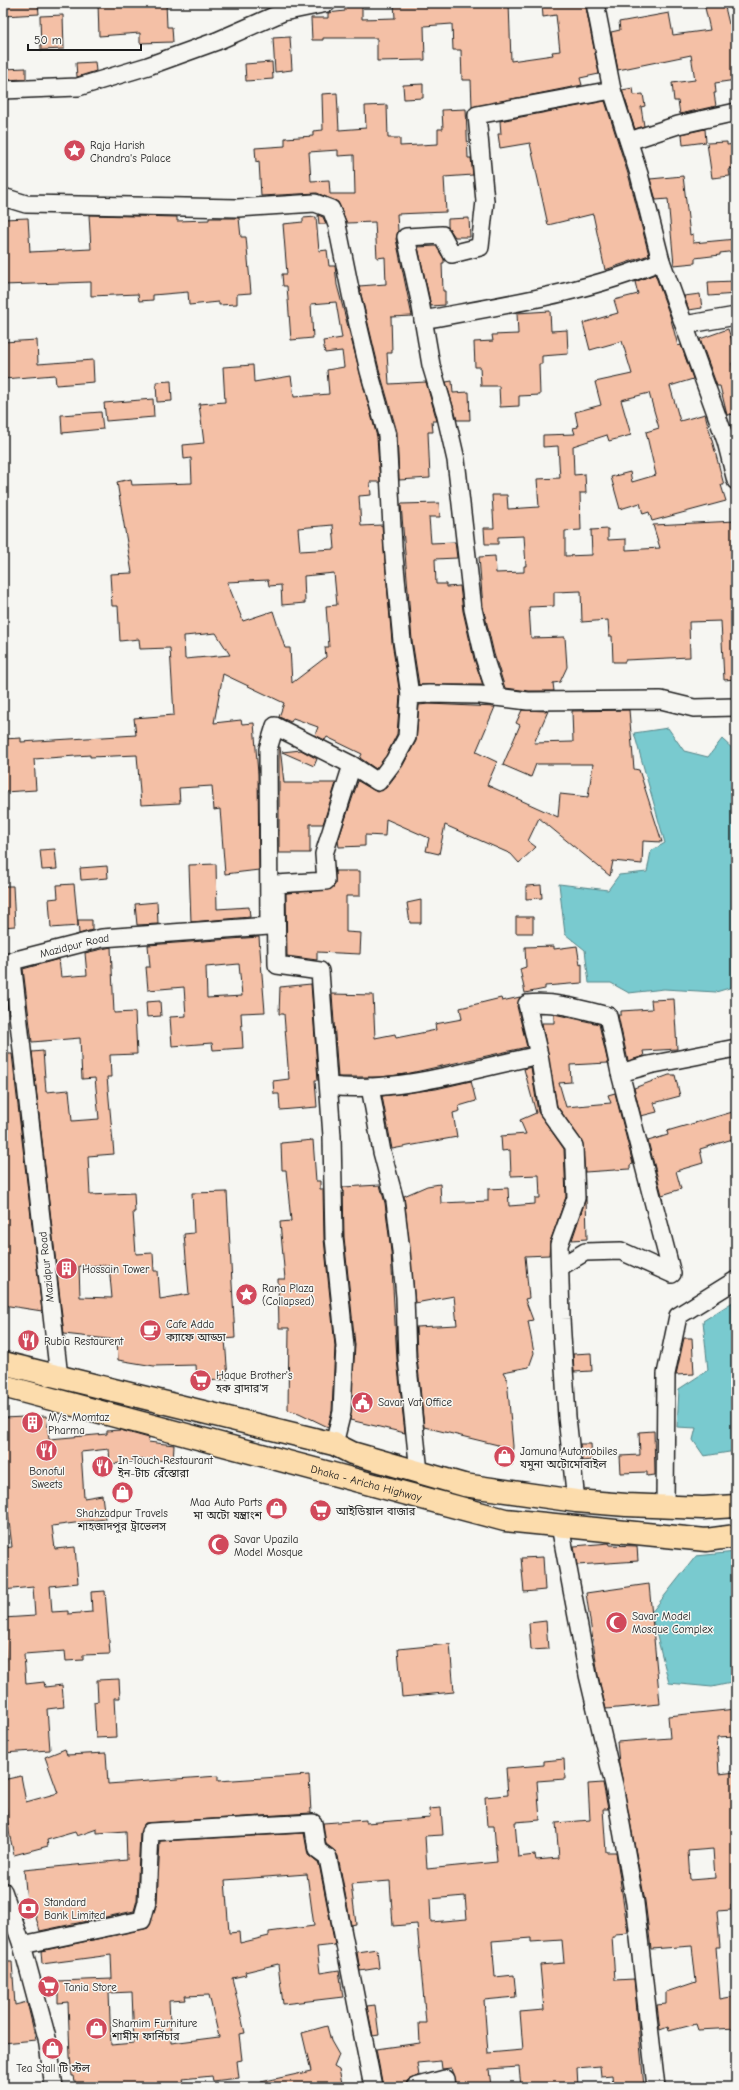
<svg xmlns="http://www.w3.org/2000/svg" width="739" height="2090" font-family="'Comic Neue','Noto Sans Bengali',sans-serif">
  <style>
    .water { fill: #79cacf; stroke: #548487 }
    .building { fill: #f4c0a6; stroke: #1c1c1c; fill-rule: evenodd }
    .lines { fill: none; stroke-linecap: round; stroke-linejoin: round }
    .minor-casing { stroke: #1c1c1c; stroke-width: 20 }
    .highway-casing { stroke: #1c1c1c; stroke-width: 25 }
    .minor { stroke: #f6f6f2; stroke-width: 17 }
    .highway { stroke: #fcdcac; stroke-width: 22 }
    .labels { text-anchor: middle; stroke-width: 3; stroke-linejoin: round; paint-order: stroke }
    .poi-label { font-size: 11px; fill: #1c1c1c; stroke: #f6f6f2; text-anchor: start }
    .street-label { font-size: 11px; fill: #1c1c1c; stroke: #f6f6f2 }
  </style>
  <rect width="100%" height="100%" fill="#f6f6f2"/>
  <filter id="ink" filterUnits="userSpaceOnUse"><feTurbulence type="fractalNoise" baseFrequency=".025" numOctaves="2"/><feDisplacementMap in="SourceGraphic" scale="8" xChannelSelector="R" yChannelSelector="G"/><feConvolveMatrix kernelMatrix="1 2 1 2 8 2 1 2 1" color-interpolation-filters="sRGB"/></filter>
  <g filter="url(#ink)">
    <path class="water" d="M668 728 684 751 708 757 722 739 736 752V986L716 992 664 989 629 993 611 983H589L585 950 565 934 559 884 608 890 619 875 647 872 651 851 665 843 634 733Z
      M736 1300V1451L704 1456 693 1440 696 1428 677 1427 679 1389 708 1370 703 1321Z
      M736 1552V1682L712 1687 669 1683 651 1613 696 1556Z"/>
    <path class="building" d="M3 3H38L39 14 3 16Z
      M98 3H166L167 27H172L173 42 140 43V33L99 36Z
      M362 3V19L395 18 394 3H509L511 61 553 55 552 52 560 51 556 15 543 17 542 3H585L599 74 580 78 582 85 472 107 471 80H462L461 50H453L452 24 424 26 425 60 377 61V38H323V40H312L311 18H328V13L345 11V4Z
      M704 3H724L729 24 736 23V80L715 83 716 93H714L716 106 680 114 678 101H674L672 83 695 80 691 55 618 70 611 32 620 30 619 22 669 13 673 35 710 30Z
      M63 15 64 49 41 50 40 16Z
      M290 37 292 70 275 72 273 38Z
      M95 62 96 71 77 77 76 63Z
      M272 62 273 79 246 81 245 64Z
      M26 68V79L3 80V69Z
      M423 84V98L404 99 403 85Z
      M633 88 634 95 643 94 645 106 641 107 644 126 635 129 622 90Z
      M337 93 339 130 366 128 365 106 387 105 388 138H400V146L438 144V129H443L442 110 466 109 468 158H471L473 175 444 177 446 212 397 214 398 231 396 239 412 316 391 317 392 353H387L389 384 426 382 437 421H432L433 432H428L430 478 399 480 397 432 379 369 359 286 386 284 385 257 377 258 375 222 347 223 338 202 317 193 261 196 259 161 256 162 255 148 285 146V138L313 136V131L323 130 322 94ZM338 150V156L354 155 355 194H330L329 180 311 181 309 152Z
      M605 101 629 177 649 255 605 270 593 214 548 225 530 143 500 148 498 134H501L500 121Z
      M705 129 706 142 683 145 682 134Z
      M727 142V145L736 144V168L729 169 730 176 712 178 707 143Z
      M683 176 690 235 693 234V243L736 239V251L720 253V255L695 258V263L674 265 668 199 656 200 650 179Z
      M89 215 177 217V221L209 220V218H239L241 237H246L251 293 237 294V304L219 305V302L189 305 188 292 153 295V300L139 301 138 294 91 296V282L3 285V219L28 218 30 252 91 249Z
      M318 215 323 217 326 224H319Z
      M316 217 319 251 327 250 329 266H335L337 285 377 437 380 482H370L371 495 359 496 361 526 382 525 392 642 400 695 397 734 386 756 376 769 360 758 362 754 327 737 325 740 315 735 318 727 293 718 291 722 279 717 284 703 223 674 214 723 241 720 242 724 254 723 258 774 259 870 225 874 220 809 214 810 212 786 179 788 180 803 141 805 137 755 90 757V755L34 759 36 790 4 792 3 739 21 738V742L136 735 134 718 174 715 170 648 140 649 139 639 120 641 118 606H112L110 574 132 573 117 482 131 479 132 485 192 483 191 458 184 459 183 445 204 443 199 404 225 402 223 367 253 365 254 382 291 376 294 397 329 394 327 370 344 367 342 351 325 353 323 341 342 338 336 302 311 304 313 338 291 340 287 286H283L282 274H287L283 224 303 222V218ZM333 525 335 549 300 551 298 528ZM334 573 337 605 326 606 329 647H325L326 657 292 683 290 648H285L273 611 243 621 227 582 268 580 269 586 281 585 282 605 305 603 304 576ZM216 633 230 655 185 659 184 636Z
      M469 218 470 237H455L448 227V219Z
      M436 246 444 259V263H442L443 291H445V305L431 306 418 247Z
      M655 274 670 316 678 346 681 345 693 379 670 386 680 421 705 414 724 485H721L726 501 652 521 649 512 643 514 640 503 620 509 611 477 630 472 632 482 656 475 646 432 659 428 649 393 621 400 631 435 609 441 607 435 573 446 574 475 585 474 586 493H580L581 530 565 531V556L592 555 591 530 608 529V540L626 539V550L660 548 653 525 736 521V679L724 680 721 621 689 622 690 657 625 660V662H613L612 636H609L608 620 582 622 581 591 554 592V606L529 607 531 638 565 637 567 667 560 682 553 683 554 691H529L505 688 494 654 483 607 479 557 495 556 496 573 524 572V566H526L524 536 498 537V544H485L484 528H494L492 495H507L508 509 539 507 537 479 560 478 558 446 543 447V435L575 434 573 428 578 427 575 412 601 405 595 382 632 374 622 341 590 350 583 323 618 313 614 300 638 294 635 282Z
      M736 281V294L709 296 708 282Z
      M700 294 702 308 689 310 684 296Z
      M550 311 551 331 567 330 568 354 542 356V364H539L540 395 519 396V406L500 407 499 386H481L480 367H475L474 342 493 341 492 335 518 334 517 313Z
      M728 329 736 353V361L732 363 736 389V414L727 415 720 386H717L700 339Z
      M37 340 38 364 93 360 94 382 56 385 55 375 3 379V342Z
      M171 381 172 401 157 402 156 382Z
      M452 381 453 393 469 392 470 420H457L446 382Z
      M153 399 154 417 106 421 104 403Z
      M101 412 103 429 62 433 61 415Z
      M439 503 440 517H429L431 543 455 542 457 558 435 559 436 584H446V587L460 586 463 611 474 659 483 685H419L412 640 401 504Z
      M429 704 495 707 476 752 497 762 487 785 558 817 560 794 588 797 593 764H536L531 777 503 765 520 725 516 723 522 710 548 711 534 743 573 742 572 711 629 710 634 769 639 770 662 842 643 841 642 864 613 861 610 876 539 818 528 841 536 847 519 863 511 854 445 825 439 854 426 851 429 838 386 819 385 836 365 835V846L339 847 338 841 358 781 377 792 386 788 402 767 416 741 419 705Z
      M279 747H280L284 783H336L323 824H310V853H279Z
      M301 750 317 759 314 766 282 752Z
      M55 849 57 869 42 870 40 850Z
      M216 864 217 909 249 907 250 917 191 922 189 865Z
      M107 866 108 878 81 880 80 868Z
      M335 871H360V896H346V932L361 933 360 954 317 952V960L287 956 286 893 331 889 335 885Z
      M74 884 78 926 51 928 49 899 58 898 57 885Z
      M541 885 542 898 526 899V886Z
      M3 886H13L15 926 3 927Z
      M421 900V923H410L407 903Z
      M157 902 158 924 137 925 135 904Z
      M516 917H533V933H516Z
      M78 920H92V930L79 934Z
      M259 937 265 1012 241 1013 243 1048 213 1050 212 1043 172 1046 170 1017 186 1016 184 987 148 990 146 967H150L148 945ZM239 964 242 996 207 998 206 967Z
      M554 946V949L577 946 580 965 582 964V983L545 986V989L525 993 520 969 526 967 525 947Z
      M111 947 114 1013 135 1012 137 1054 110 1055 111 1077H107L114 1154 88 1156 90 1195 134 1193 135 1212H133L136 1254 153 1253 154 1271H158L160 1299 189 1294 184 1234 194 1233 192 1193 227 1192 235 1338 225 1339 228 1379 197 1382 196 1365 154 1366 118 1360 117 1340 64 1334 32 1052 43 1051 46 1092 69 1090 72 1121 99 1119 95 1078 82 1079 80 1038 32 1042 23 969 59 959 61 977 87 975 85 953ZM109 1265 112 1298 80 1297 79 1266Z
      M3 970 7 1008H3Z
      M311 984 318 1080H315L317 1107 280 1110 279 1094H274L273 1081 289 1079 284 1014H279L280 987Z
      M332 994 373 995 375 1038 395 1034 396 1038 436 1030 435 1024 462 1019 460 1008 501 998 502 1001 520 997 517 1006 527 1047 406 1074 380 1077H338Z
      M674 999 677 1049 643 1051 644 1056 628 1061 618 1015H621V1011L652 1009 651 1000Z
      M160 1001 161 1016 147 1017 146 1002Z
      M554 1014 599 1024 608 1063 570 1065 571 1082 559 1083 566 1107 611 1103 608 1095 615 1093 633 1164 630 1165V1169L585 1172 582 1141 557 1106 542 1023H554Z
      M3 1054H12L42 1311 3 1305Z
      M531 1067 538 1112 564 1149 566 1197 550 1242 549 1255 525 1256 529 1298 525 1299 533 1320 528 1321 534 1353 529 1367 503 1372 507 1379 513 1446 512 1465 499 1462 498 1445 424 1427 417 1357 416 1327 457 1325 454 1296 415 1303 404 1196 427 1186 440 1184 441 1203 488 1201V1189L508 1188 509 1206 535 1204V1198H540L539 1175 511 1176 510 1150 502 1151 501 1136 526 1134 520 1120 536 1113 524 1069Z
      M669 1075H675L680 1096 654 1103 657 1112 641 1116 634 1088Z
      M471 1081 476 1101 459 1106 460 1111 453 1113 457 1137 392 1149 382 1096 436 1089Z
      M736 1111V1138L700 1149 703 1163 676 1171 681 1189 662 1195 648 1141 668 1135 667 1131Z
      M313 1140 316 1181H320V1189H323L324 1239 335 1346 332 1411 328 1427 299 1413 288 1410 289 1328H279L278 1279H285L280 1222 291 1221 286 1170H282L281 1143Z
      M380 1185 385 1203 391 1252 397 1359 405 1433 350 1420 355 1345 344 1237 343 1187Z
      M586 1196 587 1239 572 1240 585 1201Z
      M684 1338H692L694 1374 676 1375Z
      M591 1353 592 1371 574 1372 573 1354Z
      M46 1416 49 1439 107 1434V1431L120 1430 149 1438 148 1442 174 1445 173 1461 132 1459 133 1462 110 1464 109 1449 81 1452 84 1498 102 1495 105 1519 52 1526 55 1549 75 1547 78 1583 50 1586 52 1612 68 1611V1614L92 1612 91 1592 105 1591 110 1654 83 1655V1660L66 1661 65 1651 24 1654 26 1684 44 1682 45 1687 62 1685 64 1707 47 1709 50 1750 3 1753V1661H6L3 1618 35 1616 33 1587 3 1590V1548L12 1547 7 1504 3 1505V1418Z
      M654 1431 655 1475 647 1476V1472L621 1473 620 1456 640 1455 639 1432Z
      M580 1444H591L592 1460 582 1461Z
      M609 1543 610 1545 637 1546 638 1561 577 1565 574 1546Z
      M543 1557 545 1590 524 1592 521 1558Z
      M649 1584 660 1704 606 1709 598 1675 586 1593Z
      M546 1621 548 1649 531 1650 529 1623Z
      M450 1644 454 1692 402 1697 398 1649Z
      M119 1679 120 1698H114L116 1737 96 1738 94 1702 98 1701 97 1680Z
      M736 1709V1736L717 1737 719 1774 736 1772V1905H731V1910L717 1911 720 1947H716L720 1999 736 1996V2028L698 2030 696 2024 669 2031 668 2027 660 2030 657 2005 666 2004V1992L696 1982 692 1946 651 1949 645 1901 619 1763 617 1742 670 1738 668 1716ZM713 1849 715 1878 690 1880 688 1851Z
      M65 1749 67 1755 106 1753 108 1784 218 1776V1781L309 1775 311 1813 145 1823 140 1832 137 1900 134 1911 40 1931 31 1901H27L24 1870 127 1860 126 1831 97 1833V1829L77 1836 75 1832 47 1840 48 1846 14 1855 10 1837 5 1802H3V1780L21 1776 26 1802 58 1793 45 1757Z
      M564 1759 565 1779 537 1781 540 1820 515 1822 518 1857 535 1855 536 1860 559 1858 556 1823 590 1820 588 1784 603 1783 608 1809H603L606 1852H616L628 1933 615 1934V1937H612L615 1980 634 1979 644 2087H613L612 2075 601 2076 600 2066 577 2068 578 2087H521L519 2067 489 2069 491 2087H456L451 2068 442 2069 441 2061 417 2063 419 2076 408 2080 405 2085 383 2087 376 2049 420 2043 419 2023H426L417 1924 393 1926 390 1881 351 1884 356 1924 351 1925 338 1856 334 1850 326 1844 323 1823 366 1820V1823L430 1818 429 1809 441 1808 443 1835 425 1836 427 1869 497 1862 494 1826H487L485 1797 508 1795 506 1768 544 1765V1761ZM465 1896 467 1919 431 1922 430 1899ZM531 1938V1942L562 1940 564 1963 540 1965 544 2010 520 2012 523 2050 488 2053 484 2000 516 1997 514 1975 495 1977 492 1941Z
      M304 1833 308 1855 319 1864 335 1945 317 1947 320 1973 339 1970 343 1997 283 2004 278 1964 245 1972 246 1975 232 1978 245 2033 239 2034 242 2060 237 2061 239 2078 213 2081 212 2076 182 2079 184 2087H160V2085L140 2087H76L74 2076H72L70 2056 68 2002 58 2003V1981L112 1979 111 1955 42 1964 41 1951 148 1928 157 1903 160 1841ZM307 1874 314 1926 269 1932V1936L240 1943 239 1932 229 1933 225 1880ZM132 1992 134 2043 111 2045 109 1993ZM209 1995 219 2037 171 2043 169 2001 186 2000 185 1996Z
      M377 1949 379 1968 360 1971 357 1952Z
      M3 1962H12L15 2005 27 2002 36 2040 3 2043Z
      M375 2005 379 2035 373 2036 367 2006Z
      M327 2026 331 2041 339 2055 334 2067 339 2070 343 2087H261V2082L311 2071 302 2033Z"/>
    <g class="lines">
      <defs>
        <g id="minor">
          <path d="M3 90 78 87 148 66 217 41 283 12 327 3"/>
          <path d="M629 141 678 125 736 112"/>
          <path d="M3 197 26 204 238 208 315 203 331 209 337 225 351 294 369 371 387 435 393 546 402 641 410 695"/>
          <path d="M661 261 726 441 736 481"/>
          <path d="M423 320C503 305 586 293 661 261L639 174 612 90"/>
          <path d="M684 325 736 316"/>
          <path d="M497 697 484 657 473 609 456 460 445 412 431 365 420 301 406 237 442 235 452 254 480 247 485 201 477 115 612 90 595 3"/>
          <path d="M539 1055 527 1004C555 1001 581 1009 608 1016L620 1073 649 1065 736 1048"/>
          <path d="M329 1086C395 1094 474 1069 539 1055L548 1110 574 1146 576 1198 559 1245 561 1319 567 1417 576 1501"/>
          <path d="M370 1087 382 1152 395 1201 401 1251 405 1297 407 1358 419 1472"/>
          <path d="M560 1267 585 1252 621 1251 672 1274 620 1073"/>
          <path id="s1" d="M59 1377 12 961 102 938 269 926 268 749 275 726 352 765"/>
          <path d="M334 1444 342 1412 345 1346 334 1238 332 1136 320 971 277 965 276 884 326 881 324 854 352 765 378 782 394 761 407 737 410 695 429 694 480 695 528 701 661 700 694 708 736 707"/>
          <path d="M665 1506 666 1374 678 1316 736 1280"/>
          <path d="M560 1526 588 1675 614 1785 635 1903 656 2087"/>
          <path d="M3 1891 22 1945 47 2038 54 2087"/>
          <path d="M22 1945 142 1920 147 1902 150 1832 313 1823 317 1850 328 1858 373 2087"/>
          <path d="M415 2087 445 2079 446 2087"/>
        </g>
        <g id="highway">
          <path d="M3 1363 334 1444 352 1453 464 1485 576 1501 626 1505 703 1508 736 1506"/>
          <path id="s2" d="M3 1386 505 1520 706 1540 736 1536"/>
        </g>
      </defs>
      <use href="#minor" class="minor-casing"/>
      <use href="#highway" class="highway-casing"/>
      <use href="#minor" class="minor"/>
      <use href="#highway" class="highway"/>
    </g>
  </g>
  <defs>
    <symbol id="sight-disc" viewBox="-11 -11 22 22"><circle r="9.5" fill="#d1495b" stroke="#f6f6f2"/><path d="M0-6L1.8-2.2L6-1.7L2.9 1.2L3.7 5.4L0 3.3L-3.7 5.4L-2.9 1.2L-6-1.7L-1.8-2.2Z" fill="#fff"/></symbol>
    <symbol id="building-disc" viewBox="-11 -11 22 22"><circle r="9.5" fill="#d1495b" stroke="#f6f6f2"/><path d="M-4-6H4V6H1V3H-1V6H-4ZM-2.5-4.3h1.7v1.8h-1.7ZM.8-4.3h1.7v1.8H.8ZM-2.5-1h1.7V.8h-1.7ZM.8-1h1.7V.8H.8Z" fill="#fff"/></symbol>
    <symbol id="cafe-disc" viewBox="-11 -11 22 22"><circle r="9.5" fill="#d1495b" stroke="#f6f6f2"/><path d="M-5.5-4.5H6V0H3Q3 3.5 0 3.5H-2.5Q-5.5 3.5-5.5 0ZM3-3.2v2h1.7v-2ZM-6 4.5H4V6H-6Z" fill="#fff"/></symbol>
    <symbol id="restaurant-disc" viewBox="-11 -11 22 22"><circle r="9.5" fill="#d1495b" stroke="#f6f6f2"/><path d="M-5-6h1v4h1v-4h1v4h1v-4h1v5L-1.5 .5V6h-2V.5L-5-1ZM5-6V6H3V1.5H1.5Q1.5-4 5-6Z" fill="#fff"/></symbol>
    <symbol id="supermarket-disc" viewBox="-11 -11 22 22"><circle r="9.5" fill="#d1495b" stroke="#f6f6f2"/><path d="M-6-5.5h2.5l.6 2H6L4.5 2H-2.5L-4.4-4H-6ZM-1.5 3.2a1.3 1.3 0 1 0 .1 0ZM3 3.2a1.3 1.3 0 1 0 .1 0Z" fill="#fff"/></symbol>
    <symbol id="civic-disc" viewBox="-11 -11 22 22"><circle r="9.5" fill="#d1495b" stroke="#f6f6f2"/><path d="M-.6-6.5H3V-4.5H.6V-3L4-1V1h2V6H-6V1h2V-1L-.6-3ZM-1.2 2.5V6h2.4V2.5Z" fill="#fff"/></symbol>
    <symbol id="shop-disc" viewBox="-11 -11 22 22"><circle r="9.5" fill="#d1495b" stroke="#f6f6f2"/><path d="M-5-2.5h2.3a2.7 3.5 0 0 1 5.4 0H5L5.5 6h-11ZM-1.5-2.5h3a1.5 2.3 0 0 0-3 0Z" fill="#fff"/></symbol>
    <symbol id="mosque-disc" viewBox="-11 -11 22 22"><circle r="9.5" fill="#d1495b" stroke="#f6f6f2"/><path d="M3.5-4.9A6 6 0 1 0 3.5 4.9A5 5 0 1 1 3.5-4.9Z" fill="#fff"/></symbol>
    <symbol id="bank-disc" viewBox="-11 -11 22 22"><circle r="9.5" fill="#d1495b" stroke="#f6f6f2"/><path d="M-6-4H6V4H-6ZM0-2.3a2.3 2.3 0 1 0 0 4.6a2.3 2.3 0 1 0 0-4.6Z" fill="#fff"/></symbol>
  </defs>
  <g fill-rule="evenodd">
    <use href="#sight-disc" x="62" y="138" width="25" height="25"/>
    <use href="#building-disc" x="54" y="1256" width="25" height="25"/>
    <use href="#sight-disc" x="234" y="1282" width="25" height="25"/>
    <use href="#cafe-disc" x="138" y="1318" width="25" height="25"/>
    <use href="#restaurant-disc" x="16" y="1328" width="25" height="25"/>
    <use href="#supermarket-disc" x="188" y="1368" width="25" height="25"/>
    <use href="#civic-disc" x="350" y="1390" width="25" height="25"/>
    <use href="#building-disc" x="20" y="1410" width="25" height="25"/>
    <use href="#restaurant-disc" x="34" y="1438" width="25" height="25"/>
    <use href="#shop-disc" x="492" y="1444" width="25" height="25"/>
    <use href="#restaurant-disc" x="90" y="1454" width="25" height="25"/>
    <use href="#shop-disc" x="110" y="1480" width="25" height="25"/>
    <use href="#shop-disc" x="264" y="1496" width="25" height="25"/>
    <use href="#supermarket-disc" x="308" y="1498" width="25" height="25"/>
    <use href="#mosque-disc" x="206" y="1532" width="25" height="25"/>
    <use href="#mosque-disc" x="604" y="1610" width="25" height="25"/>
    <use href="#bank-disc" x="16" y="1896" width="25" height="25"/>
    <use href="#supermarket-disc" x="36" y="1974" width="25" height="25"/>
    <use href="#shop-disc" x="84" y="2016" width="25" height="25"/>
    <use href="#shop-disc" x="40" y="2036" width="25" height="25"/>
  </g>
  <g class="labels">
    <g class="poi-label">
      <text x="90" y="149">Raja Harish<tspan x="90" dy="13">Chandra's Palace</tspan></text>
      <text x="82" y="1273">Hossain Tower</text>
      <text x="262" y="1292">Rana Plaza<tspan x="262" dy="13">(Collapsed)</tspan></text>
      <text x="166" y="1328">Cafe Adda<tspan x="166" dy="13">ক্যাফে আড্ডা</tspan></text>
      <text x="44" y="1345">Rubia Restaurent</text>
      <text x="216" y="1379">Haque Brother's<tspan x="216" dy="13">হক ব্রাদার'স</tspan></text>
      <text x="378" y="1406">Savar Vat Office</text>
      <text x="48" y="1421">M/s. Momtaz<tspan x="48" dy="13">Pharma</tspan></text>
      <text x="520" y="1455">Jamuna Automobiles<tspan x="520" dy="13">যমুনা অটোমোবাইল</tspan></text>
      <text x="118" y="1464">In-Touch Restaurant<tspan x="118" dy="13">ইন-টাচ রেঁস্তোরা</tspan></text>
      <text x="47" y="1475" text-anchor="middle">Bonoful<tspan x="47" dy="13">Sweets</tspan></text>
      <text x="262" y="1506" text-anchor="end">Maa Auto Parts<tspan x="262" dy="13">মা অটো যন্ত্রাংশ</tspan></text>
      <text x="336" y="1515">আইডিয়াল বাজার</text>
      <text x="122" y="1517" text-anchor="middle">Shahzadpur Travels<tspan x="122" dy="13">শাহজাদপুর ট্রাভেলস</tspan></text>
      <text x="234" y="1543">Savar Upazila<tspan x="234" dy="13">Model Mosque</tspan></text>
      <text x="632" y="1620">Savar Model<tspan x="632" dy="13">Mosque Complex</tspan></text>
      <text x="44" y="1906">Standard<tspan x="44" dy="13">Bank Limited</tspan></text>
      <text x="64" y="1991">Tania Store</text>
      <text x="112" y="2027">Shamim Furniture<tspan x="112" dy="13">শামীম ফার্নিচার</tspan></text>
      <text x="53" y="2072" text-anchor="middle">Tea Stall টি স্টল</text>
    </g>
    <g class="street-label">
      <text dy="4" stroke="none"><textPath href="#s1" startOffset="483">Mazidpur Road</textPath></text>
      <text transform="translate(46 1267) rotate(-96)" y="4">Mazidpur Road</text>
      <text dy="4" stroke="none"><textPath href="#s2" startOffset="376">Dhaka - Aricha Highway</textPath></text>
    </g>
  </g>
  <rect width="739" height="2090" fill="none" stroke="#f6f6f2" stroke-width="16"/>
  <rect x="8" y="8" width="723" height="2074" fill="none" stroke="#1c1c1c" stroke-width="1.5" filter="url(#ink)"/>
  <path d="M28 44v6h113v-6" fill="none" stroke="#1c1c1c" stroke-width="2"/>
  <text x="34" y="44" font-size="12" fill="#1c1c1c" stroke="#f6f6f2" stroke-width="3" paint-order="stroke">50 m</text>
</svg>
